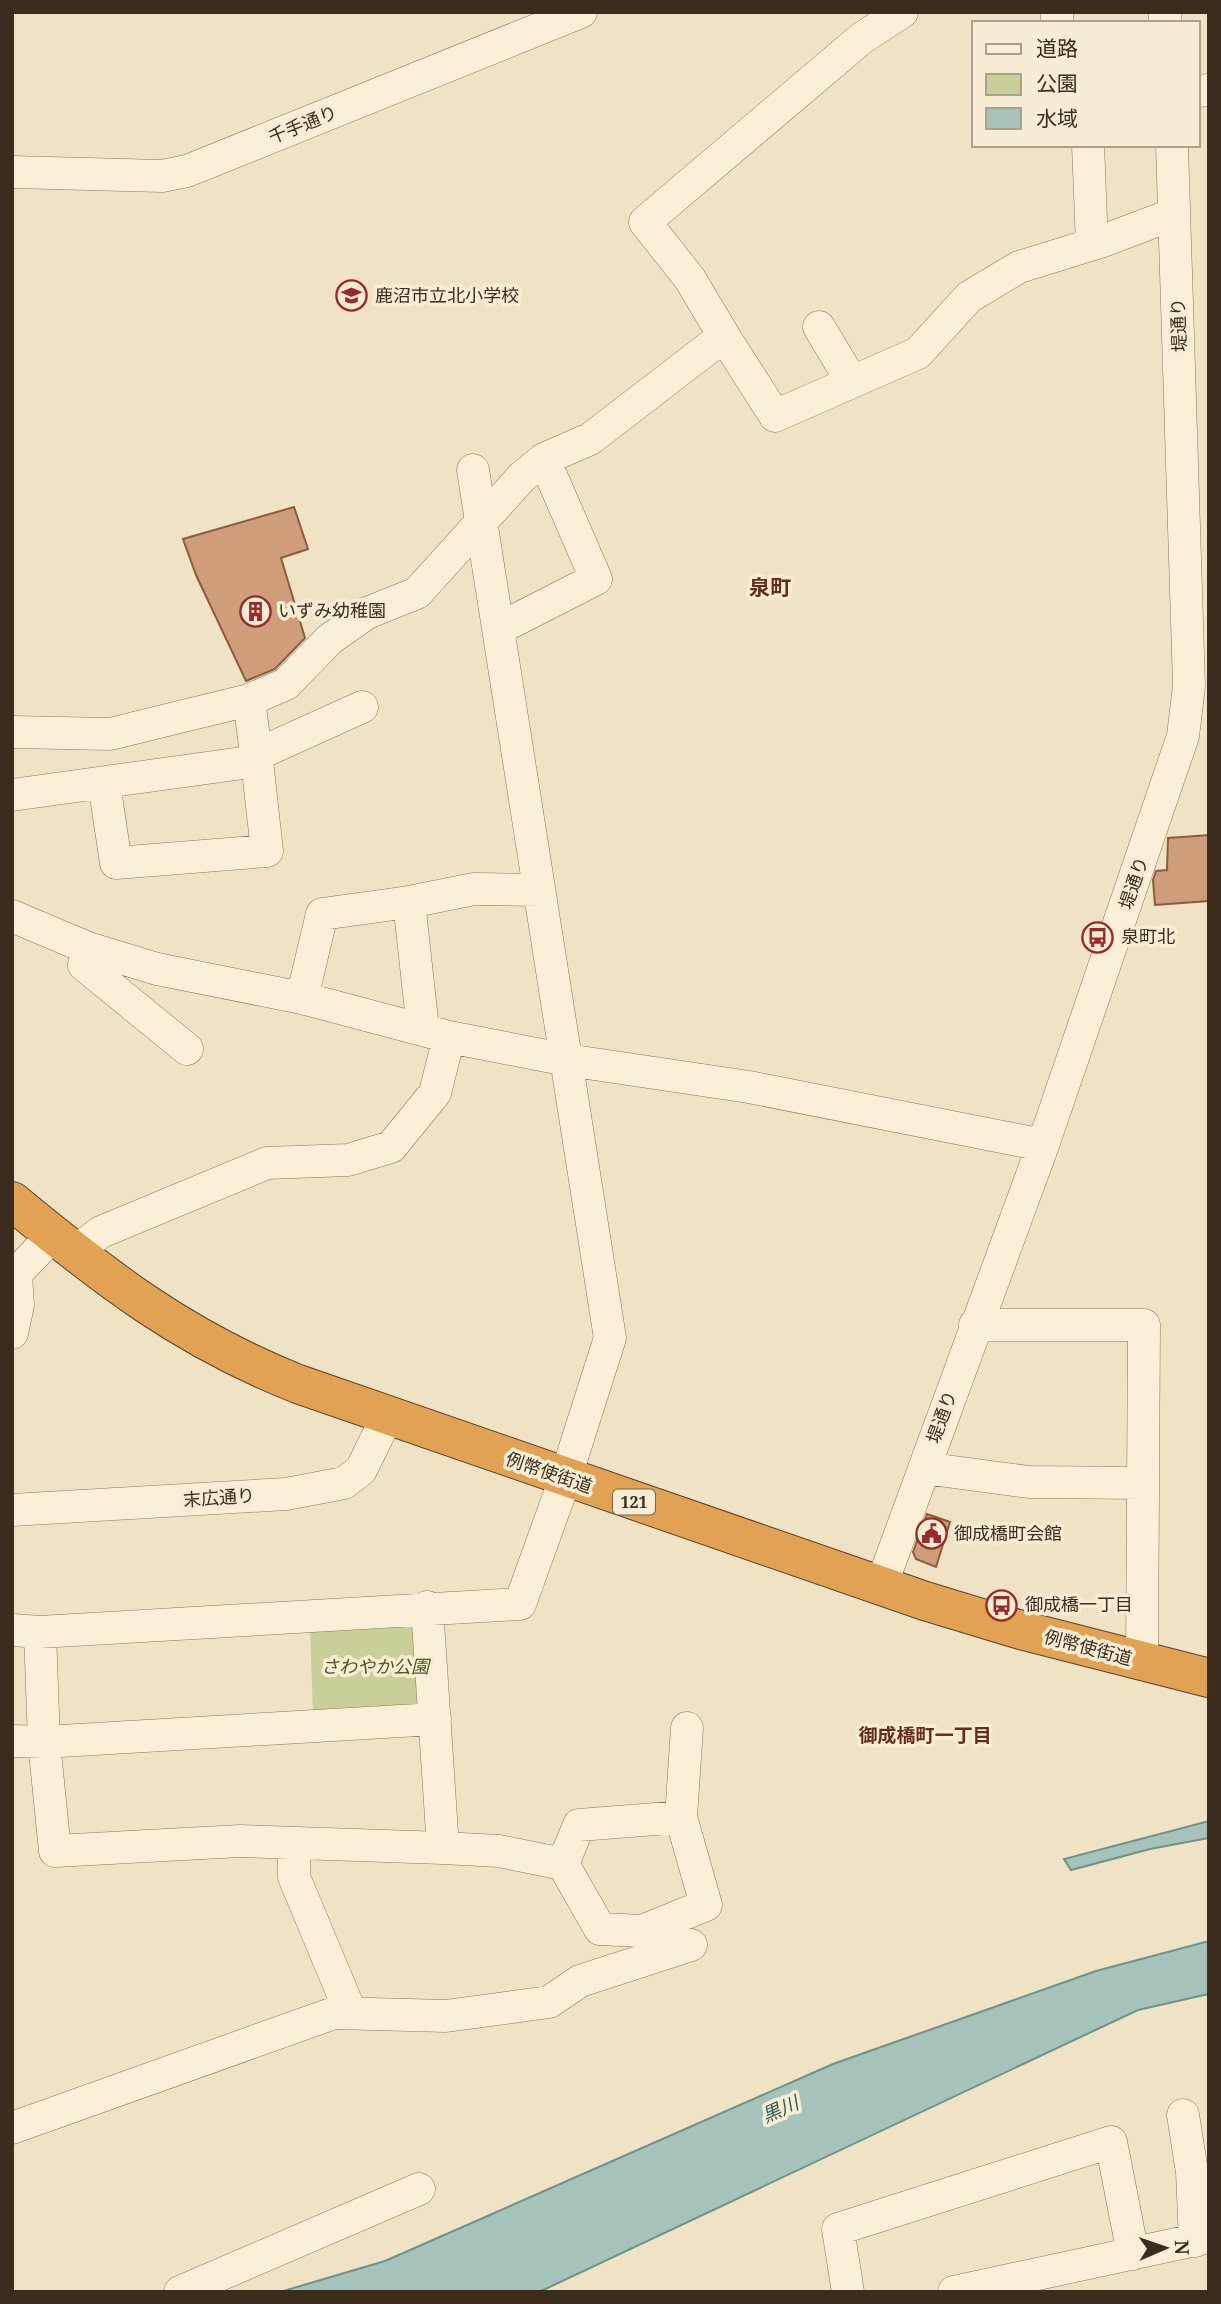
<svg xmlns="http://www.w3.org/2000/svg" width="1221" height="2304" font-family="'Noto Serif','Noto Sans JP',serif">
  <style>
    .green { fill: #c8cf98 }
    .water { fill: #a6c3bb; stroke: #6c9289; stroke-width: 2 }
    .building { fill: #cf9d79; stroke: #8b5d3f; stroke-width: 2 }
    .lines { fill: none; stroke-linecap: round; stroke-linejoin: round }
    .minor-casing { stroke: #8b745a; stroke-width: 33 }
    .highway-casing { stroke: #59422e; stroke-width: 40 }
    .minor { stroke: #faf0d8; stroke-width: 32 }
    .highway { stroke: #e1a353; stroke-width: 38 }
    .labels { text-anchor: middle; stroke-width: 7; stroke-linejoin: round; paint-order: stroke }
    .shield { fill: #f7edd4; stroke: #736655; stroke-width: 2 }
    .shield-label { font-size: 16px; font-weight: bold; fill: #3b2c1e }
    .street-label { font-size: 18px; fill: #3b2c1e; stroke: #f7edd4 }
    .poi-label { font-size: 18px; fill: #3b2c1e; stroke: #f7edd4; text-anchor: start }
    .park-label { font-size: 18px; font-style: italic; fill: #4b5824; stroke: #f7edd4 }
    .neighbourhood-label { font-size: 19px; font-weight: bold; fill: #692c1c; stroke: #f7edd4 }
    .water-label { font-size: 19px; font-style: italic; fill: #2d5b58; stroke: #f7edd4 }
    .quarter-label { font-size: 21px; font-weight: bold; fill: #692c1c; stroke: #f7edd4 }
  </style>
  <rect width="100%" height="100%" fill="#f0e3c5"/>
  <path class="green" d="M406 1619 420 1630 424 1700 412 1711 313 1717 310 1626Z"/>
  <path class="water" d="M1209 1821V1838L1150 1849 1071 1870 1064 1859Z
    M1209 1941V1994L1138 2010 539 2292H280L385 2261 833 2064 1096 1971Z"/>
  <path class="building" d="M294 507 308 549 281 558 305 638 275 669 246 681 196 575 183 539Z
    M1209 835V901L1155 905 1153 880 1156 871 1167 870 1168 838Z
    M927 1514 950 1522 936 1567 916 1559 913 1552Z"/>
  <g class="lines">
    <defs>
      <path id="minor" d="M1057 12V23
        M1165 12V23
        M1198 91 1209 90
        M1088 145 1092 244
        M12 172 162 176 187 171 581 12
        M819 327 852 382
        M724 336 775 416 918 353 969 297 1019 267 1100 242 1174 214
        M498 629 596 579 544 459
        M249 700 257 761
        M12 732 110 734 249 700 286 684 330 639 367 613 417 593 522 477 544 459 590 439 724 336 690 279 645 222 862 38 902 12
        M256 755 362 707
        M12 795 257 761 267 851 116 863 104 783
        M409 902 474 889 539 890
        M12 916 88 948 157 969 302 998 449 1037 567 1060 749 1087 1043 1145
        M88 948 84 965 187 1049
        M302 998 322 914 409 902 423 1029
        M75 1252 101 1232 267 1163 348 1160 391 1147 435 1093 449 1037
        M12 1278 53 1235
        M975 1325H1144L1142 1663
        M12 1333 18 1305 16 1276
        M924 1468 1029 1482 1143 1483
        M12 1510 286 1494 344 1483 361 1470 388 1415
        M881 1586 1043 1145 1183 736 1189 686 1172 145
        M12 1630 40 1632 520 1604 565 1479 610 1338 473 470
        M40 1632 44 1742 55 1851 240 1841 443 1848 427 1607
        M12 1741 44 1742 435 1719
        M294 1843V1877L350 2011
        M443 1848 499 1851 563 1864 600 1929 642 1931 706 1905 681 1817 687 1728
        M563 1864 579 1825 681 1817
        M1183 2115 1192 2172 1195 2241
        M12 2128 334 2013 446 2016 549 2002 580 1981 691 1945
        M180 2292 419 2189
        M848 2292 838 2229 1111 2142 1133 2254
        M954 2292 1209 2237"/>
      <path id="highway" d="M12 1201C105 1278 184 1339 298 1384L925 1601 1021 1630 1209 1678"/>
    </defs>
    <use href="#minor" class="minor-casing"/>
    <use href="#highway" class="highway-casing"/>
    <use href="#minor" class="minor"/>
    <use href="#highway" class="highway"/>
  </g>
  <defs>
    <symbol id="school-ring" viewBox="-11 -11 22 22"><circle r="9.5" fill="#f7edd4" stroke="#9d2828" stroke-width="1.5"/><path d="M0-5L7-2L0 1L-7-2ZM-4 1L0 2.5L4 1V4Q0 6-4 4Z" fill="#9d2828"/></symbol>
    <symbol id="building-ring" viewBox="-11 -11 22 22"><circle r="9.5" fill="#f7edd4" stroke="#9d2828" stroke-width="1.5"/><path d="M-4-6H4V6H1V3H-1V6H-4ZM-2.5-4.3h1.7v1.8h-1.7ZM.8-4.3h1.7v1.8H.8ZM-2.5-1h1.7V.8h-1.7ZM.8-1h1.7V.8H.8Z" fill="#9d2828"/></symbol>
    <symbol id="bus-ring" viewBox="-11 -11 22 22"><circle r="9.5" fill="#f7edd4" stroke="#9d2828" stroke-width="1.5"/><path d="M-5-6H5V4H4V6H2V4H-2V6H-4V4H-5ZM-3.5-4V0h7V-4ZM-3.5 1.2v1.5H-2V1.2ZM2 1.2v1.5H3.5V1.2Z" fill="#9d2828"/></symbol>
    <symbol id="civic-ring" viewBox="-11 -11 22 22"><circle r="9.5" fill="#f7edd4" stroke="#9d2828" stroke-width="1.5"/><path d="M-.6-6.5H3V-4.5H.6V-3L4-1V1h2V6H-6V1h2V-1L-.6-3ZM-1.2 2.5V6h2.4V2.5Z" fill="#9d2828"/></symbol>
  </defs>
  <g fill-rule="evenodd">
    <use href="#school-ring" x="334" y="278" width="35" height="35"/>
    <use href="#building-ring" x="238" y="594" width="35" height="35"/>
    <use href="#bus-ring" x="1080" y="920" width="35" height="35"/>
    <use href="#civic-ring" x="914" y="1516" width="35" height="35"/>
    <use href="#bus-ring" x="984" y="1588" width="35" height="35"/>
  </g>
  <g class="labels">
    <rect class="shield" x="613" y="1489.5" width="42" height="25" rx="5"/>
    <g class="shield-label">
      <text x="634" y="1508">121</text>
    </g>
    <g class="street-label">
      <text transform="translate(303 125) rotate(-22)" y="6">千手通り</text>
      <text transform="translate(1179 325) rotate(-92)" y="6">堤通り</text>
      <text transform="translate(1134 883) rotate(-71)" y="6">堤通り</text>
      <text transform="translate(942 1417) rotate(-70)" y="6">堤通り</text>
      <text transform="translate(549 1473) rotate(19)" y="6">例幣使街道</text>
      <text transform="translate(219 1498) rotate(-4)" y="6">末広通り</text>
      <text transform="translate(1088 1648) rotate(15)" y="6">例幣使街道</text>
    </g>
    <g class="poi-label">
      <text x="375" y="302">鹿沼市立北小学校</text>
      <text x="278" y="617">いずみ幼稚園</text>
      <text x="1121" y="943">泉町北</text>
      <text x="954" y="1540">御成橋町会館</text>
      <text x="1025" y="1611">御成橋一丁目</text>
    </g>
    <g class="park-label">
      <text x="375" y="1673">さわやか公園</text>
    </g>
    <g class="neighbourhood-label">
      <text x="925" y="1742">御成橋町一丁目</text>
    </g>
    <g class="water-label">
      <text transform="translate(780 2109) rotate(-24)" y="7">黒川</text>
    </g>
    <g class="quarter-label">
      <text x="770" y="595">泉町</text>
    </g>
  </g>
  <rect width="1221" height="2304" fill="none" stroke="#3b2c1e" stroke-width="28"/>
  <rect x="972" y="21" width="228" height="126" fill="#f7edd4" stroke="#aca08b" stroke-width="2"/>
  <rect x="986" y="44" width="35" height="10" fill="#faf0d8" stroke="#aca08b" stroke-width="2"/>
  <text x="1036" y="56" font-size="21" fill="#3b2c1e">道路</text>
  <rect x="986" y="74" width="35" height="21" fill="#c8cf98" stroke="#aca08b" stroke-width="2"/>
  <text x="1036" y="91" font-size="21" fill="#3b2c1e">公園</text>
  <rect x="986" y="108" width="35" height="21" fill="#a6c3bb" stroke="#aca08b" stroke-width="2"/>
  <text x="1036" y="126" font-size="21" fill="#3b2c1e">水域</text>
  <g transform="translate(1165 2248) rotate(88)" stroke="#f7edd4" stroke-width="5" paint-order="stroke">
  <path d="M0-5L12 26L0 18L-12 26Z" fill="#3b2c1e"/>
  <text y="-10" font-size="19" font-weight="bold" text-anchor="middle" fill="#3b2c1e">N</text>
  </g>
</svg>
